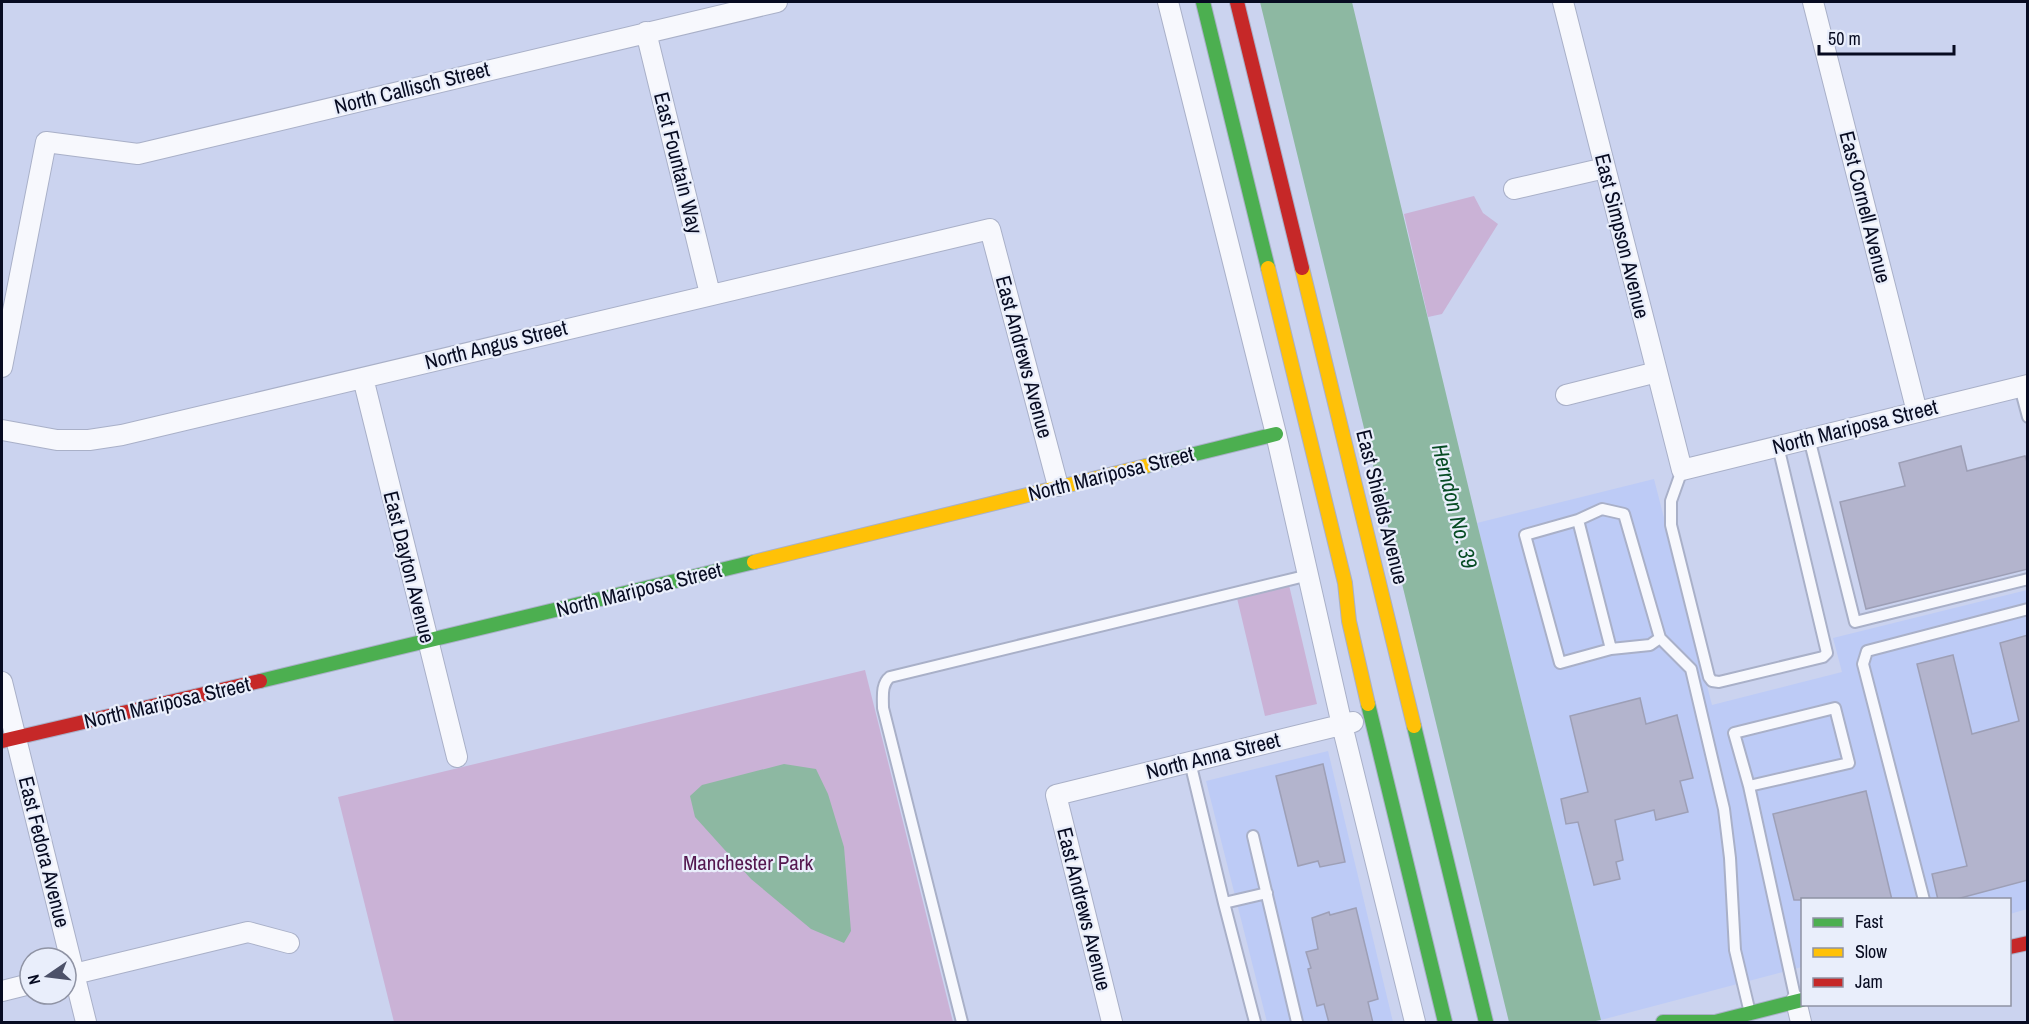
<svg xmlns="http://www.w3.org/2000/svg" width="2029" height="1024" font-family="'Archivo Narrow',sans-serif">
  <style>
    .built { fill: #bdcbf6 }
    .green { fill: #cab2d6 }
    .water { fill: #8db8a2 }
    .building { fill: #b3b4cd; stroke: #9d9fb6; stroke-width: 1.5 }
    .lines { fill: none; stroke-linecap: round; stroke-linejoin: round }
    .lane-casing { stroke: #a9b0c8; stroke-width: 14 }
    .street-casing { stroke: #a9b0c8; stroke-width: 22 }
    .fast-casing { stroke: #a9b0c8; stroke-width: 16 }
    .slow-casing { stroke: #a9b0c8; stroke-width: 16 }
    .jam-casing { stroke: #a9b0c8; stroke-width: 16 }
    .lane { stroke: #f7f8fd; stroke-width: 10 }
    .street { stroke: #f7f8fd; stroke-width: 20 }
    .fast { stroke: #4caf50; stroke-width: 14 }
    .slow { stroke: #ffc107; stroke-width: 14 }
    .jam { stroke: #c62828; stroke-width: 14 }
    .labels { text-anchor: middle; stroke-width: 4.5; stroke-linejoin: round; paint-order: stroke }
    .street-label { font-size: 21px; fill: #070b21; stroke: #e9eefb }
    .park-label { font-size: 21px; fill: #54174f; stroke: #e9eefb }
    .water-label { font-size: 22px; font-style: italic; fill: #074c24; stroke: #e9eefb }
  </style>
  <rect width="100%" height="100%" fill="#cbd3ef"/>
  <path class="built" d="M1654 479 1712 705 1842 672 1833 638 2027 590V909L2010 914V900H1802V967L1601 1020 1477 523Z
    M1328 751 1393 1022H1267L1206 781Z"/>
  <path class="green" d="M1474 196 1483 213 1498 224 1442 314 1428 317 1404 214Z
    M1289 585 1317 704 1265 716 1237 598Z
    M865 670 953 1022H394L338 797Z"/>
  <path class="water" d="M1260 2H1352L1477 523 1601 1020 1590 1022H1509Z
    M784 764 816 769 828 794 844 847 851 931 844 943 811 929 751 879 695 817 690 796 702 785Z"/>
  <path class="building" d="M1961 446 1967 471 2025 456 2028 465V569L1866 609 1840 502 1905 486 1899 463Z
    M2028 635V880L1953 900H1938L1932 874 1967 866 1917 664 1953 655 1972 734 2019 721 2000 643Z
    M1640 698 1646 724 1677 715 1693 778 1680 781 1688 812 1656 820 1654 810 1615 820 1623 860 1616 862 1620 879 1594 885 1578 822 1566 824 1561 799 1588 792 1570 716Z
    M1323 764 1345 862 1320 867 1318 861 1298 866 1276 776Z
    M1866 791 1892 900H1794L1773 814Z
    M1356 908 1378 999 1368 1002 1373 1023H1329L1324 1004 1317 1006 1308 969 1311 968 1306 952 1318 949 1312 918 1329 912 1330 915Z"/>
  <g class="lines">
    <defs>
      <path id="lane" d="M2020 387 2028 417
        M1809 438 1855 622 2028 579
        M1682 470 1671 501V525L1709 677 1712 681 1719 682 1823 657 1827 653 1778 446
        M1578 520 1525 535 1560 663 1611 649
        M1660 638 1650 645 1611 649 1578 520 1602 509 1624 514 1660 638 1691 669 1724 809 1730 858 1735 950 1750 1013
        M1190 762 1224 903 1255 1022
        M1749 786 1849 763 1835 708 1734 733 1749 786 1796 1001
        M1253 836 1297 1022
        M1924 900 1863 664 1867 651 2028 609
        M1224 903 1267 893
        M962 1022 883 708C883 697 881 684 890 677L1309 575"/>
      <path id="street" d="M1168 2 1276 434 1342 725 1415 1022
        M1563 2 1682 470 2028 385
        M1813 2 1917 412
        M646 32 710 294
        M1514 189 1605 168
        M2 367 46 142 138 154 777 2
        M363 378 457 757
        M1566 395 1657 372
        M2 430 57 440H89L122 435 990 229 1058 486
        M2 682 86 1022
        M66 976 248 932 289 943
        M2 991 30 984
        M1796 1001 1801 1022
        M1112 1022 1056 795 1353 722"/>
      <path id="fast" d="M1203 2 1268 268
        M1146 466 1276 434
        M260 681 754 562
        M1368 704 1445 1022
        M1414 726 1486 1022
        M1663 1022H1715L1802 1000"/>
      <path id="slow" d="M1268 268 1345 583 1349 621 1368 704
        M1302 268 1414 726
        M754 562 1146 466"/>
      <path id="jam" d="M1237 2 1302 268
        M2 741 260 681
        M2010 947 2028 943"/>
    </defs>
    <use href="#lane" class="lane-casing"/>
    <use href="#street" class="street-casing"/>
    <use href="#fast" class="fast-casing"/>
    <use href="#slow" class="slow-casing"/>
    <use href="#jam" class="jam-casing"/>
    <use href="#lane" class="lane"/>
    <use href="#street" class="street"/>
    <use href="#fast" class="fast"/>
    <use href="#slow" class="slow"/>
    <use href="#jam" class="jam"/>
  </g>
  <g class="labels">
    <g class="street-label">
      <text transform="translate(412 88) rotate(-14)" y="7">North Callisch Street</text>
      <text transform="translate(678 163) rotate(76)" y="7">East Fountain Way</text>
      <text transform="translate(1865 207) rotate(76)" y="7">East Cornell Avenue</text>
      <text transform="translate(1622 236) rotate(76)" y="7">East Simpson Avenue</text>
      <text transform="translate(496 345) rotate(-14)" y="7">North Angus Street</text>
      <text transform="translate(1024 357) rotate(75)" y="7">East Andrews Avenue</text>
      <text transform="translate(1855 427) rotate(-14)" y="7">North Mariposa Street</text>
      <text transform="translate(1111 474) rotate(-14)" y="7">North Mariposa Street</text>
      <text transform="translate(1382 507) rotate(76)" y="7">East Shields Avenue</text>
      <text transform="translate(409 567) rotate(76)" y="7">East Dayton Avenue</text>
      <text transform="translate(639 590) rotate(-14)" y="7">North Mariposa Street</text>
      <text transform="translate(167 703) rotate(-13)" y="7">North Mariposa Street</text>
      <text transform="translate(1213 756) rotate(-14)" y="7">North Anna Street</text>
      <text transform="translate(44 852) rotate(76)" y="7">East Fedora Avenue</text>
      <text transform="translate(1084 909) rotate(76)" y="7">East Andrews Avenue</text>
    </g>
    <g class="park-label">
      <text x="748" y="870">Manchester Park</text>
    </g>
    <g class="water-label">
      <text transform="translate(1455 506) rotate(76)" y="8">Herndon No. 39</text>
    </g>
  </g>
  <rect width="2029" height="1024" fill="none" stroke="#070b21" stroke-width="6"/>
  <rect x="1801" y="898" width="210" height="108" fill="#e9eefb" stroke="#8f93a4" stroke-width="1.5"/>
  <rect x="1813" y="918" width="30" height="9" fill="#4caf50" stroke="#8f93a4" stroke-width="1.5"/>
  <text x="1855" y="928" font-size="18" fill="#070b21">Fast</text>
  <rect x="1813" y="948" width="30" height="9" fill="#ffc107" stroke="#8f93a4" stroke-width="1.5"/>
  <text x="1855" y="958" font-size="18" fill="#070b21">Slow</text>
  <rect x="1813" y="978" width="30" height="9" fill="#c62828" stroke="#8f93a4" stroke-width="1.5"/>
  <text x="1855" y="988" font-size="18" fill="#070b21">Jam</text>
  <g transform="translate(48 976) rotate(256)"><circle r="28" fill="#e9eefb" stroke="#8f93a4" stroke-width="1.5"/>
  <path d="M0-4.5L10 22L0 15L-10 22Z" fill="#4c5169"/>
  <text y="-9" font-size="16" font-weight="bold" text-anchor="middle" fill="#070b21">N</text>
  </g>
  <path d="M1819 45v9h135v-9" fill="none" stroke="#070b21" stroke-width="3"/>
  <text x="1828" y="45" font-size="18" fill="#070b21" stroke="#e9eefb" stroke-width="4.5" paint-order="stroke">50 m</text>
</svg>
